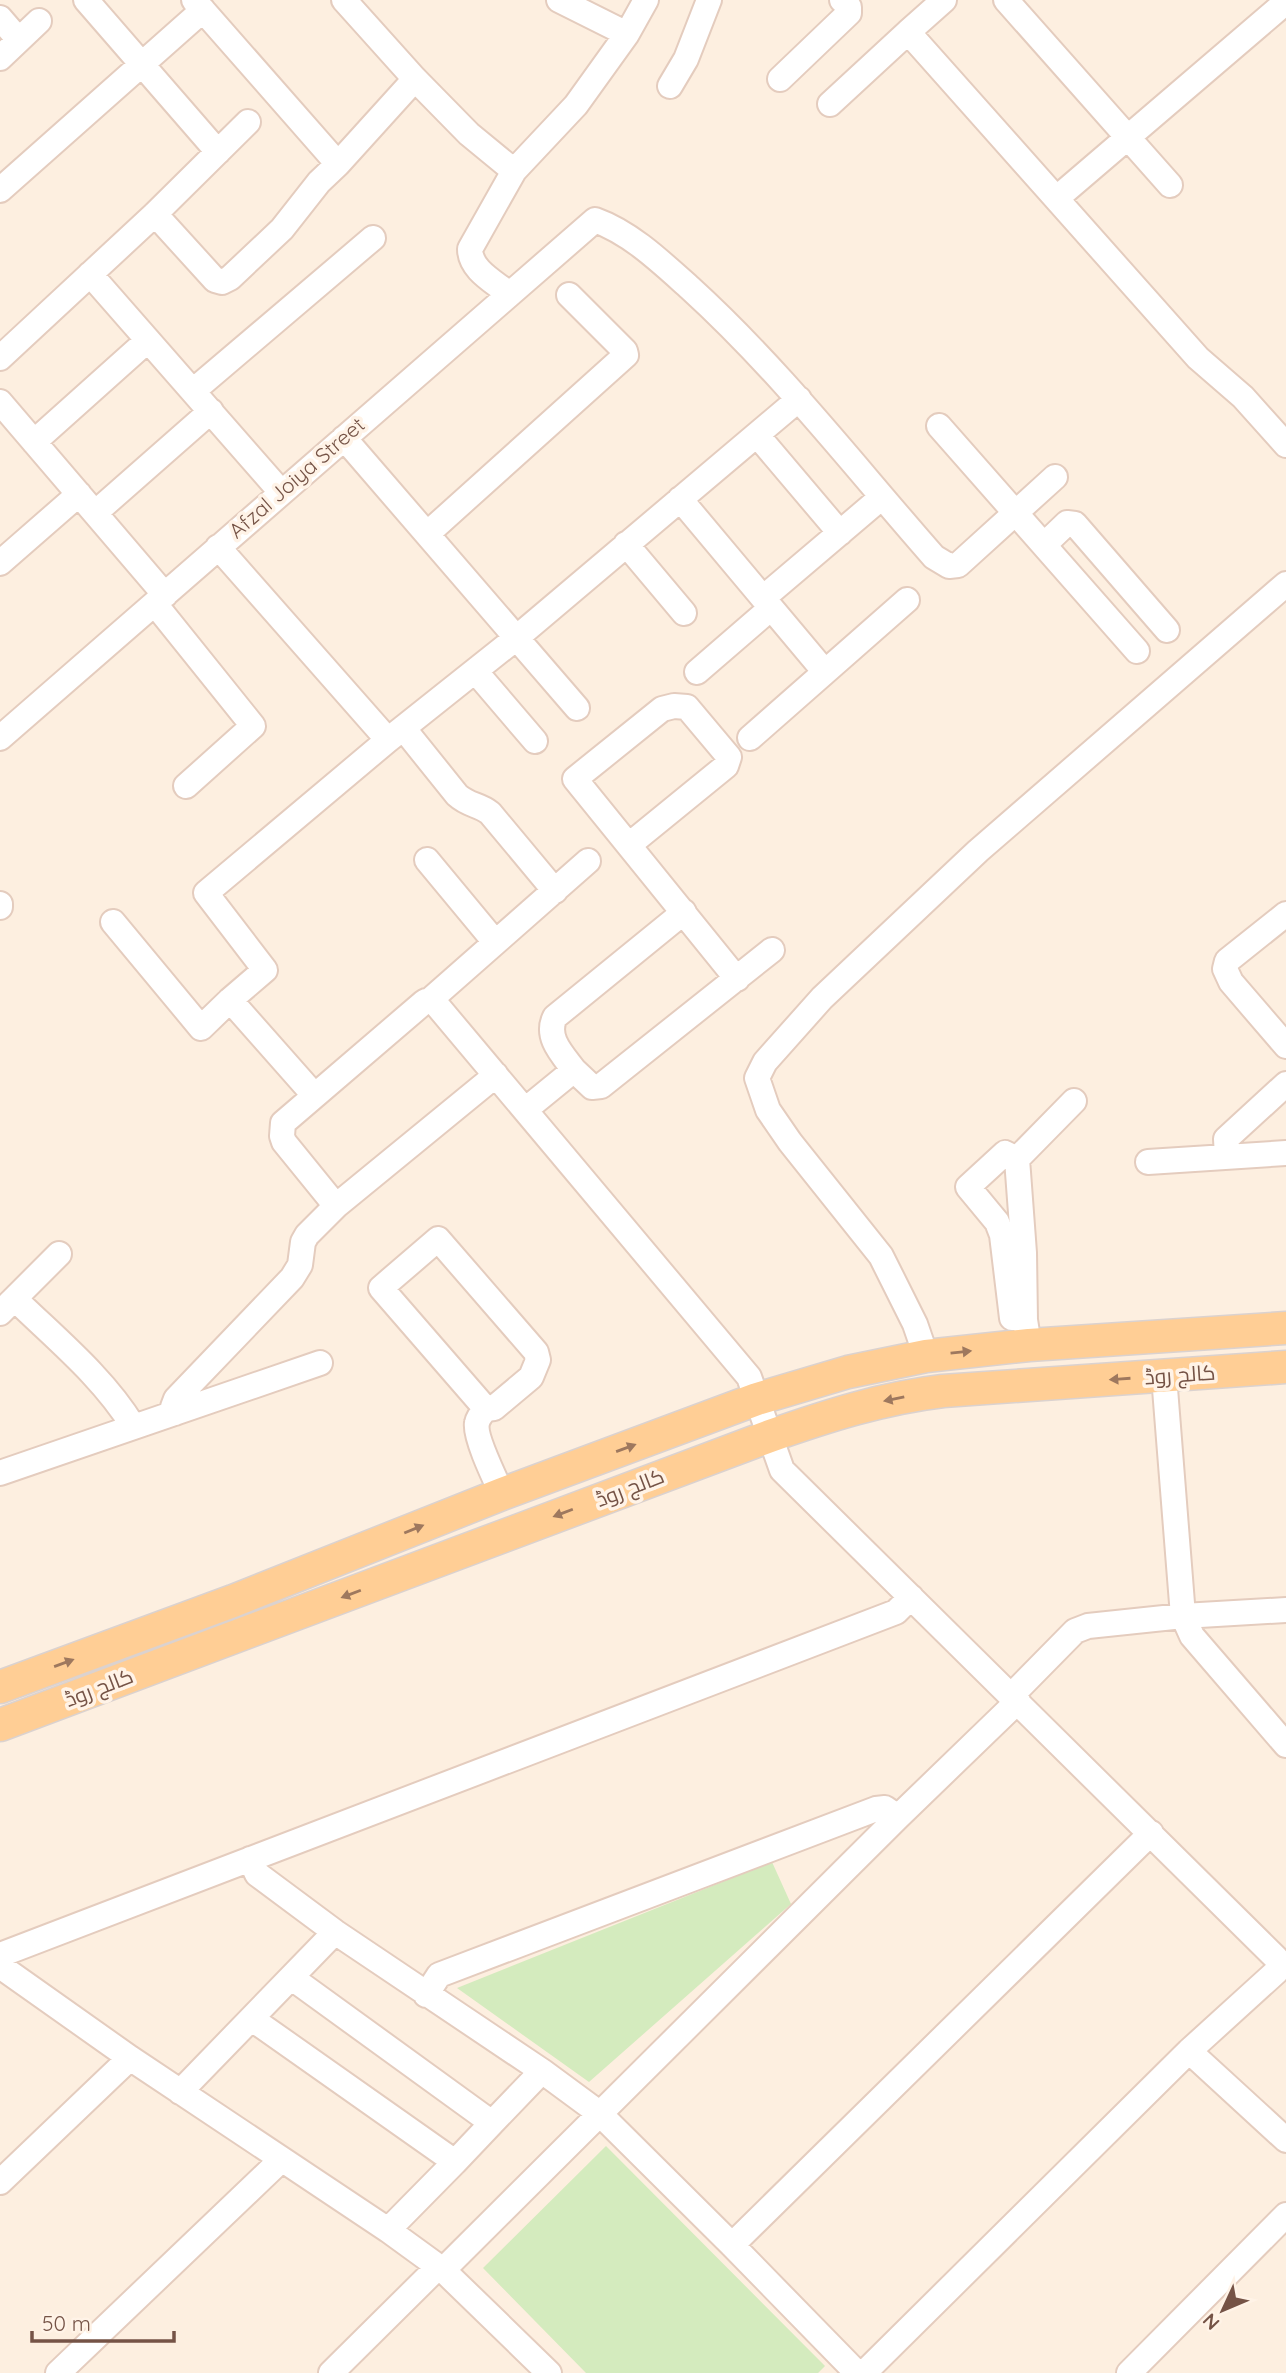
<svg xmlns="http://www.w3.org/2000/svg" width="1286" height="2373" font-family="Quicksand,Cairo,sans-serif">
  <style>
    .green { fill: #d4ebbe }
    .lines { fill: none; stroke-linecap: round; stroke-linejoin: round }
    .minor-casing { stroke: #e4ccbe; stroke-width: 28 }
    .major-casing { stroke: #dbd2cf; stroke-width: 35 }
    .minor { stroke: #fff; stroke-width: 24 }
    .major { stroke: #ffce95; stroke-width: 32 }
    .oneway { fill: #9e785e }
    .labels { text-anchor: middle; stroke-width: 7; stroke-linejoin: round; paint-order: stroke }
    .street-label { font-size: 21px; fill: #755346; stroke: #fff3e7 }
  </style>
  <rect width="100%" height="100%" fill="#fdefe0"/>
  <path class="green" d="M772 1862 791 1904 589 2082 457 1988Z
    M606 2146 825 2366 818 2373H586L483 2268Z"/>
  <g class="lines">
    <defs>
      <path id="minor" d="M86 0 218 152
        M194 0 338 164
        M344 0 415 79 469 134 514 171
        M559 0 627 34
        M944 0 908 32 1198 358 1243 397 1286 445
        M1006 0 1170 185
        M0 18 19 40
        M0 58 39 21
        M780 79 849 13V7L842 0
        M670 86 686 59 709 0
        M830 104 908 32
        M0 190 203 10
        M1057 198 1286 2
        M155 214 215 280 222 282 230 278 282 229 319 182 338 164 415 79
        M90 274 281 492
        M509 294C495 282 470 270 470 249L514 171 576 105 627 34 646 0
        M0 358 155 214 248 122
        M193 391 373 238
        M0 402 165 595
        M939 426 1137 651
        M757 435 840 533
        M344 438 577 708
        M34 442 148 340
        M680 499 825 672
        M95 513 211 411
        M427 534 626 355 625 351 569 295
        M626 544 684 613
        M1044 545 1067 523 1075 524 1167 630
        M218 547 388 740
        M0 563 79 494
        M763 598 882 497
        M155 604 253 726 186 786
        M476 672 535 741
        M697 672 771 608
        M404 729 457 795C469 806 479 804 490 813L555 891
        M0 738 595 220C631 233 661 262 690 288 780 370 854 466 934 557L949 566 958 565 1055 477
        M750 738 907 600
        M629 845 726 766 729 757 687 707 674 706 662 709 575 779 737 979
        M427 860 495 942
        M0 904V907
        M1286 914 1227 961 1225 969 1231 982 1286 1046
        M113 922 201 1028 230 1000 314 1095
        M230 1000 265 970 206 893 388 740 515 639 799 399
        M429 1001 588 861
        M574 1070 592 1087 601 1086 772 950
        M525 1110 574 1070C562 1054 545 1037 555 1017L684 912
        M1227 1156 1226 1139 1286 1084
        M1148 1162 1286 1153
        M336 1206 284 1142 282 1136 283 1123 423 1003 426 1001 435 1003 749 1377 782 1470 1276 1958 1280 1964 1276 1972 1189 2051 864 2373
        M15 1299C56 1339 103 1377 133 1426
        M0 1313 59 1254
        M1012 1318 1002 1235 997 1222 968 1187 1005 1153 1017 1159
        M1029 1345 1025 1320 1024 1253 1017 1159 1074 1101
        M926 1356 915 1324 881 1256 790 1142 768 1110 757 1078 765 1062 822 998 978 851 1286 584
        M1164 1376 1183 1616 1192 1636 1286 1745
        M486 1409 381 1288 438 1239 536 1352 538 1360 531 1377 494 1408 486 1409C482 1413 478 1418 477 1423 474 1436 496 1481 502 1494
        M175 1413 173 1407 176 1399 292 1278 300 1265 303 1242 307 1235 336 1206 496 1075
        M0 1473 320 1363
        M1012 1695 1075 1631 1088 1626 1183 1616 1286 1610
        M250 1859 257 1874 335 1932 542 2071 599 2113 732 2245 857 2373
        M0 1955 896 1612 911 1597
        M0 1966 130 2058 388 2230 443 2270 549 2373
        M426 1995 439 1975 876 1809 885 1808 898 1817
        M252 2019 455 2162 492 2123 292 1978
        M1189 2051 1286 2140
        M180 2092 335 1932
        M492 2123 542 2071
        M0 2182 130 2058
        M388 2230 455 2162
        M732 2245 1151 1833
        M443 2270 898 1817 1018 1701
        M58 2373 281 2160
        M331 2373 439 2266
        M1129 2373 1286 2215"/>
      <path id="major" d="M0 1687 233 1601 502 1494 757 1399 848 1372 926 1356 1029 1345 1286 1328
        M0 1725 770 1436C827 1416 883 1398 943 1391L1286 1367"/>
    </defs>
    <use href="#minor" class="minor-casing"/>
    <use href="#major" class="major-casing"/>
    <use href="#minor" class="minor"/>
    <use href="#major" class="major"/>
  </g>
  <defs><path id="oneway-solid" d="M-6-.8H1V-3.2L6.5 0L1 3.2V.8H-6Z" transform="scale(1.75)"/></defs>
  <g class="oneway">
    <use href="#oneway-solid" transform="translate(961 1352) rotate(-6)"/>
    <use href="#oneway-solid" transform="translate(1120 1379) rotate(176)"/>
    <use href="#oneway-solid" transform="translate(894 1399) rotate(168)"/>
    <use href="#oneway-solid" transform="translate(626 1448) rotate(-20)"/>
    <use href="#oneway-solid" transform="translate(563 1513) rotate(159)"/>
    <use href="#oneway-solid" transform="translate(414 1529) rotate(-22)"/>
    <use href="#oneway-solid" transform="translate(351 1594) rotate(159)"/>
    <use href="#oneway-solid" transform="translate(64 1663) rotate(-20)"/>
  </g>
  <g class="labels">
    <g class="street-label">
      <text transform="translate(297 478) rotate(-41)" y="7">Afzal Joiya Street</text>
      <text transform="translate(1180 1375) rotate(-4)" y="7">کالج روڈ</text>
      <text transform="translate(630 1488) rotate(-21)" y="7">کالج روڈ</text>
      <text transform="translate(99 1688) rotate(-21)" y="7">کالج روڈ</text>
    </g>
  </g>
  <g transform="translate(1223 2310) rotate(226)" stroke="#fff3e7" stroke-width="5" paint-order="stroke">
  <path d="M0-5L12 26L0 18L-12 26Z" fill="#755346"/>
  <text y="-10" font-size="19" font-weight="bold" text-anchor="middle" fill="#755346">N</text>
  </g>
  <path d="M32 2331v10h142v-10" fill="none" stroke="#755346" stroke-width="3.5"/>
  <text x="42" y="2331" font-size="21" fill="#755346" stroke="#fff3e7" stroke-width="5" paint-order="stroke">50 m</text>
</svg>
